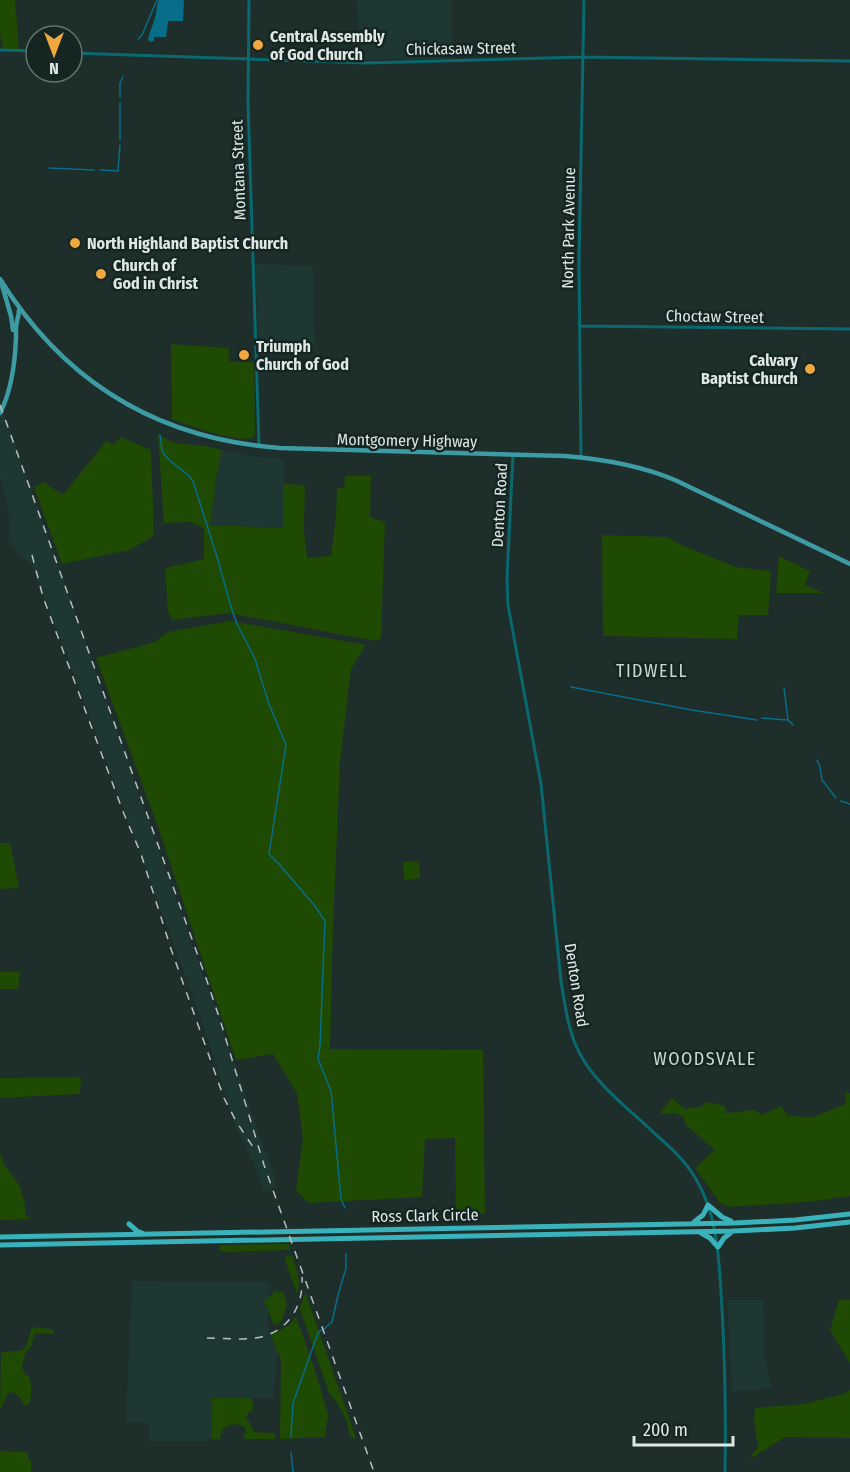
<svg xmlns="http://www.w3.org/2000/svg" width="850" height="1472" font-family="'Fira Sans Condensed',sans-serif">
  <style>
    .built { fill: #1e3732 }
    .green { fill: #1f4a03 }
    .water { fill: #076d88 }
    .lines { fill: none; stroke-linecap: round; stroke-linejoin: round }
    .stream { stroke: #076d88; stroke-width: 1.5 }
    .minor { stroke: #0a696e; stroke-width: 3 }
    .major { stroke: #3d9ca3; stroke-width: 4.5 }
    .highway { stroke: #3ab2bb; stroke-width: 5 }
    .rail { stroke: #b6c2bf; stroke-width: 1.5; stroke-dasharray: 8 8; stroke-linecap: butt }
    .poi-dot { fill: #efa73e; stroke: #152521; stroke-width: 2 }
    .labels { text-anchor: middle; stroke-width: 5; stroke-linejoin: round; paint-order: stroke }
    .poi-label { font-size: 16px; font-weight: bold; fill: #dee8e5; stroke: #152521; text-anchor: start }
    .street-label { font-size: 16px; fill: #dee8e5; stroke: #152521 }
    .neighbourhood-label { font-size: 18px; letter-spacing: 1.5px; fill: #c5d9d4; stroke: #152521 }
  </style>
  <rect width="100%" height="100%" fill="#1e2e2b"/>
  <path class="built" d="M357 0H452V48L450 55 446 59 359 60Z
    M255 264 313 266 315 346 259 345Z
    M0 401 275 1178V1188L264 1192 252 1160 236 1127 200 1016 73 671 31 564 15 551 8 539 10 523 3 486 0 476Z
    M222 450 250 456 284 459 283 528 210 525 216 479Z
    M132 1281 269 1282 268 1329 278 1352 273 1398H212L211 1441H149V1423L126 1422Z
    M727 1300H763L765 1361 773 1389 732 1391Z"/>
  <path class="green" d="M0 0H15L19 49H3L0 33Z
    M171 344 229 348V362H254L255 434 252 438C237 443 188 425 172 419Z
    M158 435 175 443 205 446 222 450 216 479 210 525 283 528V484L305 485 304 531 307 558 331 556 336 517 337 488H344L345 476H371L370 517 385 522 381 638 376 641 229 613 172 620 168 611 165 568 204 559V528L190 522 164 523Z
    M121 437 151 450 154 536 129 550 62 564 34 487 44 482 63 495 106 441 114 445Z
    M602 535 667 537 679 544 736 567 771 571 768 615H739L737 639 603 636Z
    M779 556 810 571 805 585 823 593H776Z
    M231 621 366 645 351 669 340 762 333 926 330 1049 483 1050 485 1214H456L455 1138 425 1139 422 1197 309 1203 296 1190 303 1138 297 1093 273 1054 236 1060 159 830 96 658 155 642 168 632Z
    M0 843H10L19 888 0 889Z
    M419 861 420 878 404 880 403 862Z
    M0 972H20L18 989H0Z
    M81 1077 80 1094 0 1098V1078Z
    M845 1092 850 1093V1196L807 1202 728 1207 720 1203 695 1168 715 1150 686 1125 683 1116 675 1113 662 1114 661 1112 672 1098 685 1109 700 1107 707 1102 725 1106 726 1113 754 1110 762 1115 781 1106 788 1116 813 1117 846 1104Z
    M0 1153 4 1164 19 1185 24 1200 26 1215 30 1219 0 1220Z
    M289 1244 290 1250 224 1252 219 1250V1247L221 1245Z
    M292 1256C296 1268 302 1283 297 1294L284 1257Z
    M275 1291 283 1292 287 1305 281 1323 274 1325 264 1301Z
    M306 1294 356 1438 354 1439 350 1436C348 1420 340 1405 329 1393L300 1309 304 1295Z
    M839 1300H850V1363L830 1330Z
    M296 1317 315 1370 329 1418 327 1420 325 1437 280 1439 281 1360 271 1335 289 1325Z
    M34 1327 52 1329 54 1331 53 1334 35 1333 31 1347 26 1351 22 1367 25 1374 29 1376C32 1384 32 1396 29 1404L25 1406C21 1399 18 1393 10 1392 4 1396 5 1404 0 1409L1 1352C27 1350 25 1354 31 1329Z
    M850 1390V1438L785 1437 752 1458 750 1457 758 1448 754 1421 755 1408 803 1404 844 1394Z
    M212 1398H250L254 1403 253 1410 248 1413 246 1419 250 1423 254 1432 275 1433V1439H245L243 1436 245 1434 246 1429C240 1423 229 1422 223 1430 221 1432 220 1436 220 1439H211Z
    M0 1451 28 1452V1459H31V1472H0Z"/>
  <path class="water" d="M159 0H184L183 21H168L166 37H154V41L150 42 148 40C150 30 154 23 156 14 157 8 156 6 159 0Z"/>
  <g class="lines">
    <path class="stream" d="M138 39 142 35 157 0
      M120 97V83L123 77
      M120 103V140
      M49 168 94 170
      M100 170 118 171 120 145
      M160 435C161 439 161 445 162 450 166 462 185 469 193 481L217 557 232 610 237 624 255 659 269 704 286 745 269 854 279 864 315 906 325 921 320 1046 318 1059 331 1091 341 1199 345 1208
      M571 687 692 710 757 720
      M784 688 788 720 793 725
      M762 718 787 720
      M817 760 820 767 822 780 836 798
      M841 801 850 804
      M324 1329 332 1322 338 1295 346 1268V1254
      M291 1437 293 1403 318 1333 321 1330
      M291 1452 293 1472"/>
    <path class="minor" d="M249 0 248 103 259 445
      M0 50 36 51
      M72 53 367 63 583 57 850 61
      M580 326 850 329
      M513 455 507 577 508 605 541 784 561 981C565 1005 568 1031 579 1052 595 1084 628 1108 653 1132 669 1146 685 1160 696 1179 719 1218 719 1264 722 1308 725 1362 726 1417 725 1472
      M581 457 579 261 584 0"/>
    <path class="major" d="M0 279C64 382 158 439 280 448L565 456C603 459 639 465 675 480L850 564
      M2 285 11 316 13 330
      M0 413C12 390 15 363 16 338 16 337 16 329 16 328 16 322 19 316 19 310"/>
    <path class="highway" d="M694 1222 703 1215 708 1205 722 1217 731 1221
      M129 1224 137 1231 142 1233
      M701 1233 710 1238 718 1247 724 1238 733 1231
      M0 1237 735 1223 795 1220 850 1214
      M0 1245 734 1231 795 1228 850 1222"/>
    <path class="rail" d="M0 405 207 981 221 1023 264 1165 374 1472
      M32 555 43 597 124 814 141 854 171 949 224 1098 236 1121 253 1147
      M207 1338C223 1338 240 1340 255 1338 286 1334 304 1308 302 1277"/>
  </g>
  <g class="poi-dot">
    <circle cx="258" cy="45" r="6"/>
    <circle cx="75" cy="243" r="6"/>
    <circle cx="101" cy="274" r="6"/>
    <circle cx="244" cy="355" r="6"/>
    <circle cx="810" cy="369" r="6"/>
  </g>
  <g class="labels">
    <g class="poi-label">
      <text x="270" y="42">Central Assembly<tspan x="270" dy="18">of God Church</tspan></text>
      <text x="87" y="249">North Highland Baptist Church</text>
      <text x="113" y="271">Church of<tspan x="113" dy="18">God in Christ</tspan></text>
      <text x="256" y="352">Triumph<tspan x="256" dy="18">Church of God</tspan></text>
      <text x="798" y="366" text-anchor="end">Calvary<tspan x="798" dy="18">Baptist Church</tspan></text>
    </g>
    <g class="street-label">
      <text transform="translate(461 48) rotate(-1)" y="6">Chickasaw Street</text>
      <text transform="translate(238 170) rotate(-92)" y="6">Montana Street</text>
      <text transform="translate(568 228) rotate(-89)" y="6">North Park Avenue</text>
      <text transform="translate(715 316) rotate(1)" y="6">Choctaw Street</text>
      <text transform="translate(407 440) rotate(1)" y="6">Montgomery Highway</text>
      <text transform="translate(499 505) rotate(-87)" y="6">Denton Road</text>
      <text transform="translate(577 985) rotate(81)" y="6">Denton Road</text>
      <text transform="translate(425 1215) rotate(-1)" y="6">Ross Clark Circle</text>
    </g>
    <g class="neighbourhood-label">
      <text x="652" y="677">TIDWELL</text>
      <text x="705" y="1065">WOODSVALE</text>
    </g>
  </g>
  <g transform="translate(54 54) rotate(180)"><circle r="28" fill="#152521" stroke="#65736f" stroke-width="1.5"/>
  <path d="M0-4.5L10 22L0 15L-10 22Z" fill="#efa73e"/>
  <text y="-9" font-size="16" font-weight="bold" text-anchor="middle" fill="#dee8e5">N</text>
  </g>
  <path d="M634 1436v9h99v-9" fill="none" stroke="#dee8e5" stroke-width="3"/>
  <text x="643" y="1436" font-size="18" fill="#dee8e5" stroke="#152521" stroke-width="4.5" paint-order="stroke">200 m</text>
</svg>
